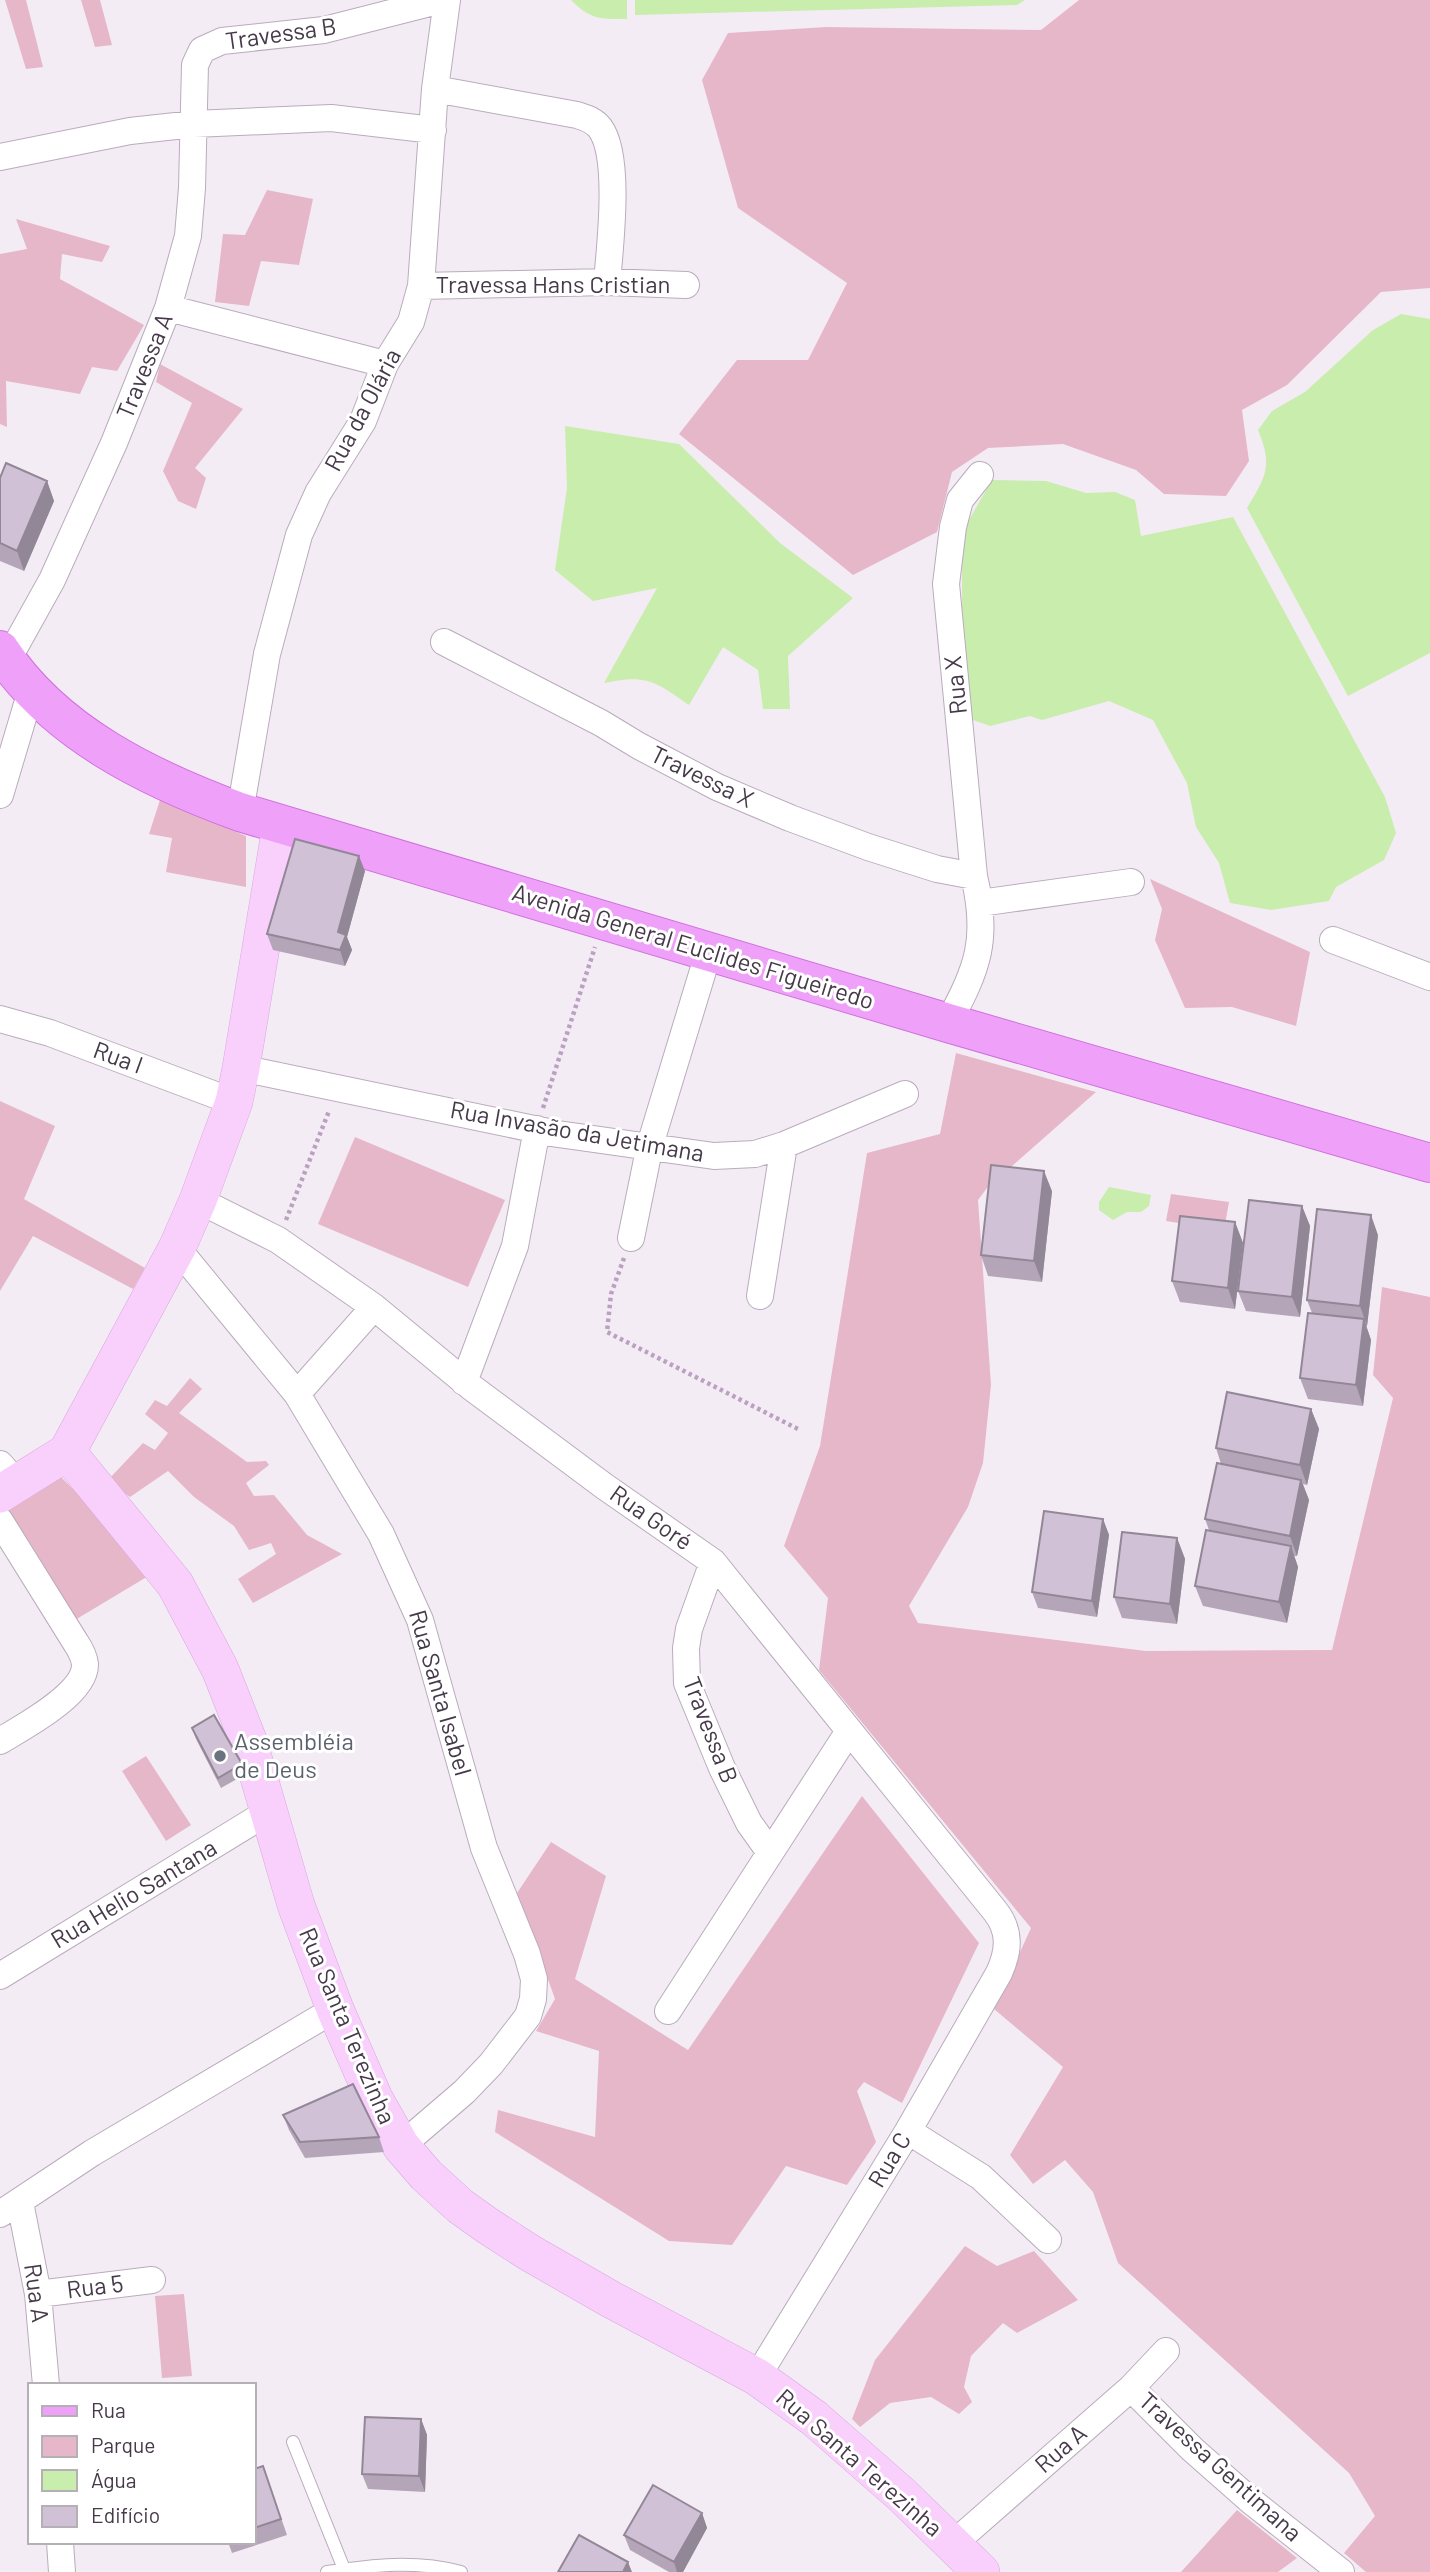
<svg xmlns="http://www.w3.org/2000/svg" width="1430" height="2572" font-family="Barlow,sans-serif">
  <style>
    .green { fill: #e6b7c9 }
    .water { fill: #c8edac }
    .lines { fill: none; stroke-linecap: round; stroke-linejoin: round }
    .lane-casing { stroke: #baabbd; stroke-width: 14 }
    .street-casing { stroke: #baabbd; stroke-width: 28 }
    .secondary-casing { stroke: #d9a7de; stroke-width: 38 }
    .primary-casing { stroke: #d070de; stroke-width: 40 }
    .path { stroke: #bba0c1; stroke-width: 4.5; stroke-dasharray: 3.5 3.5; stroke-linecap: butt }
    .lane { stroke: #fff; stroke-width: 12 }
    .street { stroke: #fff; stroke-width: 26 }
    .secondary { stroke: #f9cffc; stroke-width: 37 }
    .primary { stroke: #efa1f9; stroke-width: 38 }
    .wall { fill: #b4a6b8 }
    .shaded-wall { fill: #928796 }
    .building { fill: #d1c1d6; stroke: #928796; stroke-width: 2 }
    .worship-dot { fill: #6b7280; stroke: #fff; stroke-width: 2.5 }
    .labels { text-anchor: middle; stroke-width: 6; stroke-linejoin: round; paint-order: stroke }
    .street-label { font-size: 24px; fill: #463949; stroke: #fff }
    .worship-label { font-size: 24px; fill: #5b616d; stroke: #fff; text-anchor: start }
  </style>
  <rect width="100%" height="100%" fill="#f4ecf5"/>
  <path class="green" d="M5 0H26L43 67 26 69Z
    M81 0H100L112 45 95 47Z
    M1079 0H1430V288L1381 292 1287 385 1242 410 1249 461 1226 496 1164 494 1136 470 1063 444 988 448 952 472 937 532 853 575 679 434 737 360H808L847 283 738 208 702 80 728 33 826 27 1041 30Z
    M267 190 313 199 299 265 261 261 249 306 215 302 223 234 245 235Z
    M16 219 110 246 102 262 62 254 60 279 144 325 117 371 92 367 80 394 6 381 7 427 0 424V254L27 249Z
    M160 364 243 409 195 468 206 478 196 509 178 501 163 471 192 403 156 382Z
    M160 800 246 836V887L166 872 172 838 149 834Z
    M1150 879 1310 952 1296 1026 1232 1007 1185 1008 1155 940 1162 909Z
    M956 1053 1096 1092 987 1188 978 1200 991 1385 983 1463 968 1507 909 1606 918 1623 1146 1651 1332 1650 1393 1398 1373 1375 1382 1287 1430 1297V2572H1366L1344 2553 1375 2516 1349 2473 1118 2263 1093 2192 1065 2160 1033 2184 1010 2155 1063 2067 994 2009 1031 1928 819 1670 828 1598 784 1546 820 1446 867 1153 940 1134Z
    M0 1101 55 1126 24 1199 145 1268 133 1289 33 1236 0 1291Z
    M355 1137 505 1200 468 1287 318 1224Z
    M1171 1194 1229 1202 1224 1230 1166 1221Z
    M190 1378 202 1389 179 1413 247 1462 266 1461 269 1465 246 1483 254 1496 274 1495 307 1535 342 1554 253 1603 238 1579 276 1554 271 1543 249 1550 234 1526 194 1497 168 1471 130 1497 107 1481 143 1443 155 1450 168 1433 145 1414 155 1400 167 1406Z
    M60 1476 155 1572 75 1620 4 1504Z
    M146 1756 191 1825 166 1841 122 1771Z
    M862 1796 979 1943 902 2103 864 2082 857 2091 876 2142 847 2185 786 2166 732 2245 669 2241 495 2132 498 2110 595 2137 599 2051 536 2031 555 1999 517 1893 551 1842 606 1876 575 1979 688 2050Z
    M965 2246 997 2266 1034 2251 1078 2300 1017 2333 1003 2323 971 2356 964 2387 972 2402 959 2414 931 2397 890 2403 860 2427 852 2419 875 2360Z
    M184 2294 192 2376 162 2378 155 2296Z
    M1237 2510 1297 2558 1278 2572H1181Z"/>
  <path class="water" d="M571 0H627V19C600 19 591 20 571 0Z
    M635 0H1025L1017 5 635 15Z
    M1401 314 1430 319V653L1348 696 1247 508C1266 476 1273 466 1258 430L1272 411 1305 392 1373 330Z
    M565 426 679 444 780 543 853 598 788 656 790 709H763L758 670 723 647 689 705C655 681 646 674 604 683L657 588 593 601 555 570 567 488Z
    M992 480 1046 481 1086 493 1115 492 1135 500 1141 536 1233 517 1385 797 1396 833 1384 860 1336 887 1329 901 1271 910 1230 903 1219 863 1196 827 1187 783 1153 720 1109 701 1042 720 1030 716 990 726 970 719 962 622V532Z
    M1109 1187 1151 1195 1149 1206 1141 1212H1127L1113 1220 1099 1210V1202Z"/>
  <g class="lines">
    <defs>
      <path id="lane" d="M293 2442 344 2569
        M327 2572C372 2565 416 2560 461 2572"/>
      <path id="street" d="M435 89 577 115C586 118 594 120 600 128 621 156 610 246 607 282
        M0 157 130 131 194 124 331 118 433 130
        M421 286 607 282 686 285
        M168 308 385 364
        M444 642 601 723 639 746 717 787 790 818 868 847 937 869 974 876
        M7 661 52 580 114 443 168 308 188 236 192 188 195 65 202 50 222 41 324 30 442 0
        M0 795 31 691
        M240 812 267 654 299 535 318 493 363 421 385 364 411 322 421 286 435 89 447 0
        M980 903 1131 882
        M1333 940 1430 977
        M0 1019 50 1033 234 1102
        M948 1023C978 968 989 939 974 876L946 584 953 527 960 500 980 475
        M241 1068 558 1134 714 1156 755 1154 784 1145 905 1094
        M198 1200 278 1240 374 1307 471 1387 604 1486 713 1562 995 1911C1011 1931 1009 1951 999 1973L908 2131 757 2377
        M631 1238 650 1145 709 951
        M177 1248 297 1394 381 1534 420 1620 484 1848 527 1954 534 1979 533 1999 528 2016 491 2064 464 2092 401 2146
        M760 1296 784 1145
        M464 1382 515 1246 537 1129
        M297 1394 374 1307
        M0 1464 17 1483
        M0 1521 76 1643C80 1649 84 1656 85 1664 86 1694 23 1727 0 1741
        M713 1562 689 1629 686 1648 687 1683 722 1768 749 1823 769 1851
        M0 1976 268 1812
        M668 2011 849 1731
        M908 2131 981 2177 1048 2240
        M20 2202 38 2294 46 2385
        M0 2214 92 2153 335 2009
        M38 2294 152 2280
        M1131 2388 1192 2449 1251 2501 1341 2572
        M60 2542 62 2572
        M953 2544 1131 2388 1166 2351"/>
      <path id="secondary" d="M67 1452 175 1584 220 1669 248 1740 296 1905 335 2009 374 2098 401 2146 426 2175 460 2206 488 2226 530 2253 612 2300 757 2377 814 2418 902 2495 981 2572
        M0 1494 67 1452 177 1248 198 1200 234 1102 241 1068 281 826"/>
      <path id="primary" d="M0 650C54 733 150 779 240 812L948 1023 1430 1163"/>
    </defs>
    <use href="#lane" class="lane-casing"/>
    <use href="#street" class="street-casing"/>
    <use href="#secondary" class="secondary-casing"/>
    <use href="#primary" class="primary-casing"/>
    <path class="path" d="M543 1108 595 947
      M286 1220 329 1111
      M624 1258 611 1294 607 1332 800 1430"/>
    <use href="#lane" class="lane"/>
    <use href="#street" class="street"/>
    <use href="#secondary" class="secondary"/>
    <use href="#primary" class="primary"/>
  </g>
  <path class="wall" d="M0 478 47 481 54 501 24 571 0 561Z
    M365 871 347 937 352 950 345 966 273 950 267 934Z
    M1052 1191 1042 1282 988 1276 981 1255Z
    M1302 1206 1310 1226 1300 1317 1246 1311 1238 1291Z
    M1235 1222 1243 1243 1235 1309 1180 1302 1172 1281Z
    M1378 1235 1367 1326H1366L1371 1340 1363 1406 1308 1399 1300 1378 1312 1313 1307 1300Z
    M1311 1409 1319 1429 1307 1485 1303 1484 1309 1500 1297 1556H1294L1298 1567 1287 1623 1203 1606 1195 1586 1209 1530 1205 1519 1221 1464 1216 1448Z
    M1103 1519 1109 1535 1097 1617 1038 1608 1032 1592Z
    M1177 1538 1185 1559 1177 1624 1122 1618 1114 1597Z
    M192 1728 242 1764 246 1774 221 1788 196 1739Z
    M283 2115 379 2137 384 2152 305 2158 289 2130Z
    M421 2419 427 2435 425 2492 368 2489 362 2474Z
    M263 2466 287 2535 232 2553 228 2542H254V2469Z
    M702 2513 707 2528 683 2572H669L630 2550 624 2535Z"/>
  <path class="shaded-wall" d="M47 481 54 501 24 571 17 551Z
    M359 856 365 871 347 937 352 950 345 966 340 950 338 932Z
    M1044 1171 1052 1191 1042 1282 1034 1261Z
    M1302 1206 1310 1226 1300 1317 1292 1297Z
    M1371 1215 1378 1235 1367 1326 1360 1306Z
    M1235 1222 1243 1243 1235 1309 1228 1288Z
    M1364 1319 1371 1340 1363 1406 1356 1385Z
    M1311 1409 1319 1429 1307 1485 1300 1465Z
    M1301 1480 1309 1500 1297 1556 1290 1536Z
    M1103 1519 1109 1535 1097 1617 1092 1601Z
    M1177 1538 1185 1559 1177 1624 1170 1604Z
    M1291 1546 1298 1567 1287 1623 1279 1602Z
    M421 2419 427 2435 425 2492 419 2476Z
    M702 2513 707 2528 683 2572H677L674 2562Z
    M628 2562 632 2572H623Z"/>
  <path class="building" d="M6 463 47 481 17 551 0 543V478Z
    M295 839 359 856 338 932 346 935 340 950 267 934Z
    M991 1165 1044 1171 1034 1261 981 1255Z
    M1249 1200 1302 1206 1292 1297 1238 1291Z
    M1317 1209 1371 1215 1360 1306 1307 1300Z
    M1180 1216 1235 1222 1228 1288 1172 1281Z
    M1308 1313 1364 1319 1356 1385 1300 1378Z
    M1227 1392 1311 1409 1300 1465 1216 1448Z
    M1217 1463 1301 1480 1290 1536 1205 1519Z
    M1044 1511 1103 1519 1092 1601 1032 1592Z
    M1206 1530 1291 1546 1279 1602 1195 1586Z
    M1122 1532 1177 1538 1170 1604 1114 1597Z
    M214 1715 242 1764 218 1778 192 1728Z
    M353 2084 379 2137 300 2142 283 2115Z
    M365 2417 421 2419 419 2476 362 2474Z
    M263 2466 281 2519 254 2528V2469Z
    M653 2485 702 2513 674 2562 624 2535Z
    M579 2535 628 2562 623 2572H558Z"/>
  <circle class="worship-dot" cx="220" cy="1756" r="7"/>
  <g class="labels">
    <g class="street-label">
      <text transform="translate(281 34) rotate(-8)" y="8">Travessa B</text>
      <text x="553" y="293">Travessa Hans Cristian</text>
      <text transform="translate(145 366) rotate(-68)" y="8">Travessa A</text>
      <text transform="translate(363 410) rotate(-62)" y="8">Rua da Olária</text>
      <text transform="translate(956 685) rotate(-96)" y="8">Rua X</text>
      <text transform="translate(702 777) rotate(26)" y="8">Travessa X</text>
      <text transform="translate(693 947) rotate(17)" y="8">Avenida General Euclides Figueiredo</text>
      <text transform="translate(118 1058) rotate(20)" y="8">Rua I</text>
      <text transform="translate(577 1132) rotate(10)" y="8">Rua Invasão da Jetimana</text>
      <text transform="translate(651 1518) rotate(35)" y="8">Rua Goré</text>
      <text transform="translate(440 1693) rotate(74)" y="8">Rua Santa Isabel</text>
      <text transform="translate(710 1730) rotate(69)" y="8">Travessa B</text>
      <text transform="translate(134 1894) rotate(-31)" y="8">Rua Helio Santana</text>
      <text transform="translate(347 2026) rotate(67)" y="8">Rua Santa Terezinha</text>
      <text transform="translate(890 2160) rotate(-59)" y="8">Rua C</text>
      <text transform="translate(95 2287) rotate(-7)" y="8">Rua 5</text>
      <text transform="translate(36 2293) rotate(82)" y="8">Rua A</text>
      <text transform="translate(1061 2449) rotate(-41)" y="8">Rua A</text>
      <text transform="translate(859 2463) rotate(41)" y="8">Rua Santa Terezinha</text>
      <text transform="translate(1220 2467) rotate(42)" y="8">Travessa Gentimana</text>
    </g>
    <g class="worship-label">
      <text x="234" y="1750">Assembléia<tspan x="234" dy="28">de Deus</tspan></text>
    </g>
  </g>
  <rect x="28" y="2383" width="228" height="161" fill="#ffffff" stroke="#b5b0b6" stroke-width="2"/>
  <rect x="42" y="2406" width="35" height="10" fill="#efa1f9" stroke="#b5b0b6" stroke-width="2"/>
  <text x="91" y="2418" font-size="21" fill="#463949">Rua</text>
  <rect x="42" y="2436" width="35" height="21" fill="#e6b7c9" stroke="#b5b0b6" stroke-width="2"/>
  <text x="91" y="2453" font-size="21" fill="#463949">Parque</text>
  <rect x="42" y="2470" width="35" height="21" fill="#c8edac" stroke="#b5b0b6" stroke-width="2"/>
  <text x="91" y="2488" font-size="21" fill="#463949">Água</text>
  <rect x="42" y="2506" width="35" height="21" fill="#d1c1d6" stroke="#b5b0b6" stroke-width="2"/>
  <text x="91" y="2523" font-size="21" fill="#463949">Edifício</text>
</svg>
